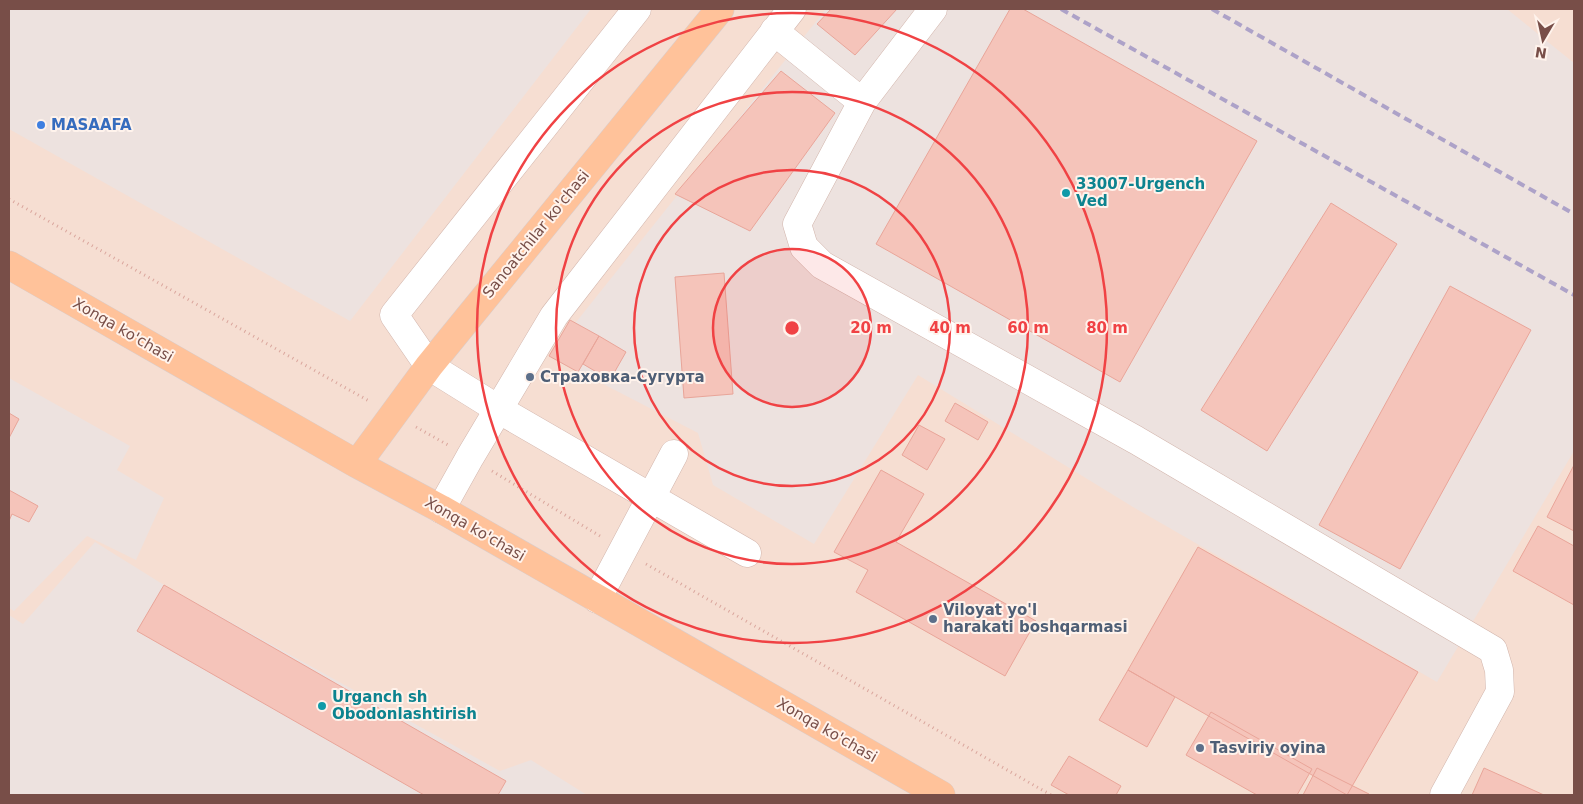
<svg xmlns="http://www.w3.org/2000/svg" width="1583" height="804" font-family="'DejaVu Sans',sans-serif">
  <style>
    .residential { fill: #f6ded2 }
    .industrial { fill: #ede2df }
    .building { fill: #f5c4ba; stroke: #e9a599 }
    .lines { fill: none; stroke-linecap: round; stroke-linejoin: round }
    .minor-casing { stroke: #d2b5ac; stroke-width: 29 }
    .major-casing { stroke: #d9cdcc; stroke-width: 29 }
    .path { stroke: #daa69d; stroke-width: 3; stroke-dasharray: 1 4; stroke-linecap: butt }
    .minor { stroke: #fff; stroke-width: 28 }
    .major { stroke: #ffc29a; stroke-width: 28 }
    .rail { stroke: #ada2c8; stroke-width: 4; stroke-dasharray: 8 5; stroke-linecap: butt }
    .ring { fill: none; stroke: #f04244; stroke-width: 2.5 }
    .shop-dot { fill: #3f7fe0; stroke: #fff3ec; stroke-width: 2 }
    .culture-dot { fill: #0f9aa8; stroke: #fff3ec; stroke-width: 2 }
    .service-dot { fill: #5c6f8a; stroke: #fff3ec; stroke-width: 2 }
    .labels { text-anchor: middle; stroke-width: 4; stroke-linejoin: round; paint-order: stroke }
    .shop-label { font-size: 15px; font-weight: bold; fill: #366cbe; stroke: #fff3ec; text-anchor: start }
    .culture-label { font-size: 15px; font-weight: bold; fill: #0d838f; stroke: #fff3ec; text-anchor: start }
    .street-label { font-size: 15px; fill: #784e48; stroke: #fff3ec }
    .service-label { font-size: 15px; font-weight: bold; fill: #4e5e75; stroke: #fff3ec; text-anchor: start }
    .centre { fill: #f04244; stroke: #fff3ec; stroke-width: 2.5 }
    .ring-label { font-size: 15px; text-anchor: middle; font-weight: bold; fill: #f04244; stroke: #fff3ec; stroke-width: 4; stroke-linejoin: round; paint-order: stroke }
  </style>
  <rect width="100%" height="100%" fill="#feeee4"/>
  <path class="residential" d="M9 9H1574V795H9Z"/>
  <path class="industrial" d="M9 9H591L350 321 9 129Z
    M826 9H1507L1574 63V451L1437 682 1133 507 918 375 814 544 713 485 698 433 549 356Z
    M9 378 130 446 117 470 164 498 136 560 87 536 14 611 9 608Z
    M95 542 164 585 500 771 531 760 587 795H9V615L23 624Z"/>
  <path class="building" d="M831 9H897L855 55 817 24Z
    M1010 9H1023L1257 141 1120 382 876 244Z
    M781 71 835 113 750 231 675 194Z
    M1331 203 1397 244 1267 451 1201 410Z
    M724 273 733 394 684 398 675 277Z
    M1450 286 1531 330 1400 569 1319 525Z
    M570 320 599 336 578 372 549 356Z
    M599 336 626 352 610 380 583 364Z
    M955 403 988 422 978 440 945 421Z
    M9 413 19 419 9 438Z
    M919 425 945 439 927 470 902 455Z
    M1574 465V531L1547 517Z
    M881 470 924 494 896 542 1036 621 1005 676 856 592 868 570 834 552Z
    M9 490 38 506 29 522 12 514 9 521Z
    M1538 526 1574 546V605L1513 571Z
    M1198 547 1418 672 1347 795 1128 670Z
    M164 585 506 781 498 795H424L137 631Z
    M1128 670 1175 697 1147 747 1099 720Z
    M1211 712 1312 769 1297 795H1257L1186 755Z
    M1069 756 1121 786 1116 795H1069L1051 785Z
    M1317 768 1369 794 1368 795H1303Z
    M1484 768 1544 795H1472Z"/>
  <g class="lines">
    <defs>
      <path id="minor" d="M637 9 394 315 429 366 498 409 747 553
        M933 9 862 102 797 224 804 247 822 265 1136 440 1493 650 1499 670 1500 692 1444 795
        M774 31 862 102
        M441 509 470 457 554 316 792 9
        M597 599 674 454"/>
      <path id="major" d="M9 265 357 464 441 509 941 795
        M357 464 429 366 720 9"/>
    </defs>
    <use href="#minor" class="minor-casing"/>
    <use href="#major" class="major-casing"/>
    <path class="path" d="M9 199 369 401
      M416 427 448 445
      M492 471 600 536
      M646 564 1051 795"/>
    <use href="#minor" class="minor"/>
    <use href="#major" class="major"/>
    <path class="rail" d="M1061 9 1574 295
      M1212 9 1574 214"/>
  </g>
  <circle cx="792" cy="328" r="79" fill="#f04244" fill-opacity=".12"/>
  <g class="ring">
    <circle cx="792" cy="328" r="79"/>
    <circle cx="792" cy="328" r="158"/>
    <circle cx="792" cy="328" r="236"/>
    <circle cx="792" cy="328" r="315"/>
  </g>
  <circle class="shop-dot" cx="41" cy="125" r="5"/>
  <g class="culture-dot">
    <circle cx="1066" cy="193" r="5"/>
    <circle cx="322" cy="706" r="5"/>
  </g>
  <g class="service-dot">
    <circle cx="530" cy="377" r="5"/>
    <circle cx="933" cy="619" r="5"/>
    <circle cx="1200" cy="748" r="5"/>
  </g>
  <g class="labels">
    <g class="shop-label">
      <text x="51" y="130">MASAAFA</text>
    </g>
    <g class="culture-label">
      <text x="1076" y="189">33007-Urgench<tspan x="1076" dy="17">Ved</tspan></text>
      <text x="332" y="702">Urganch sh<tspan x="332" dy="17">Obodonlashtirish</tspan></text>
    </g>
    <g class="street-label">
      <text transform="translate(536 234) rotate(-51)" y="5">Sanoatchilar ko'chasi</text>
      <text transform="translate(123 330) rotate(30)" y="5">Xonqa ko'chasi</text>
      <text transform="translate(475 529) rotate(30)" y="5">Xonqa ko'chasi</text>
      <text transform="translate(827 730) rotate(30)" y="5">Xonqa ko'chasi</text>
    </g>
    <g class="service-label">
      <text x="540" y="382">Страховка-Сугурта</text>
      <text x="943" y="615">Viloyat yo'l<tspan x="943" dy="17">harakati boshqarmasi</tspan></text>
      <text x="1210" y="753">Tasviriy oyina</text>
    </g>
  </g>
  <circle cx="792" cy="328" r="8" class="centre"/>
  <g class="ring-label">
    <text x="871" y="333">20 m</text>
    <text x="950" y="333">40 m</text>
    <text x="1028" y="333">60 m</text>
    <text x="1107" y="333">80 m</text>
  </g>
  <rect width="1583" height="804" fill="none" stroke="#784e48" stroke-width="20"/>
  <g transform="translate(1543 40) rotate(189)" stroke="#fff3ec" stroke-width="4" paint-order="stroke">
  <path d="M0-4L9 19L0 12L-9 19Z" fill="#784e48"/>
  <text y="-8" font-size="14" font-weight="bold" text-anchor="middle" fill="#784e48">N</text>
  </g>
</svg>
